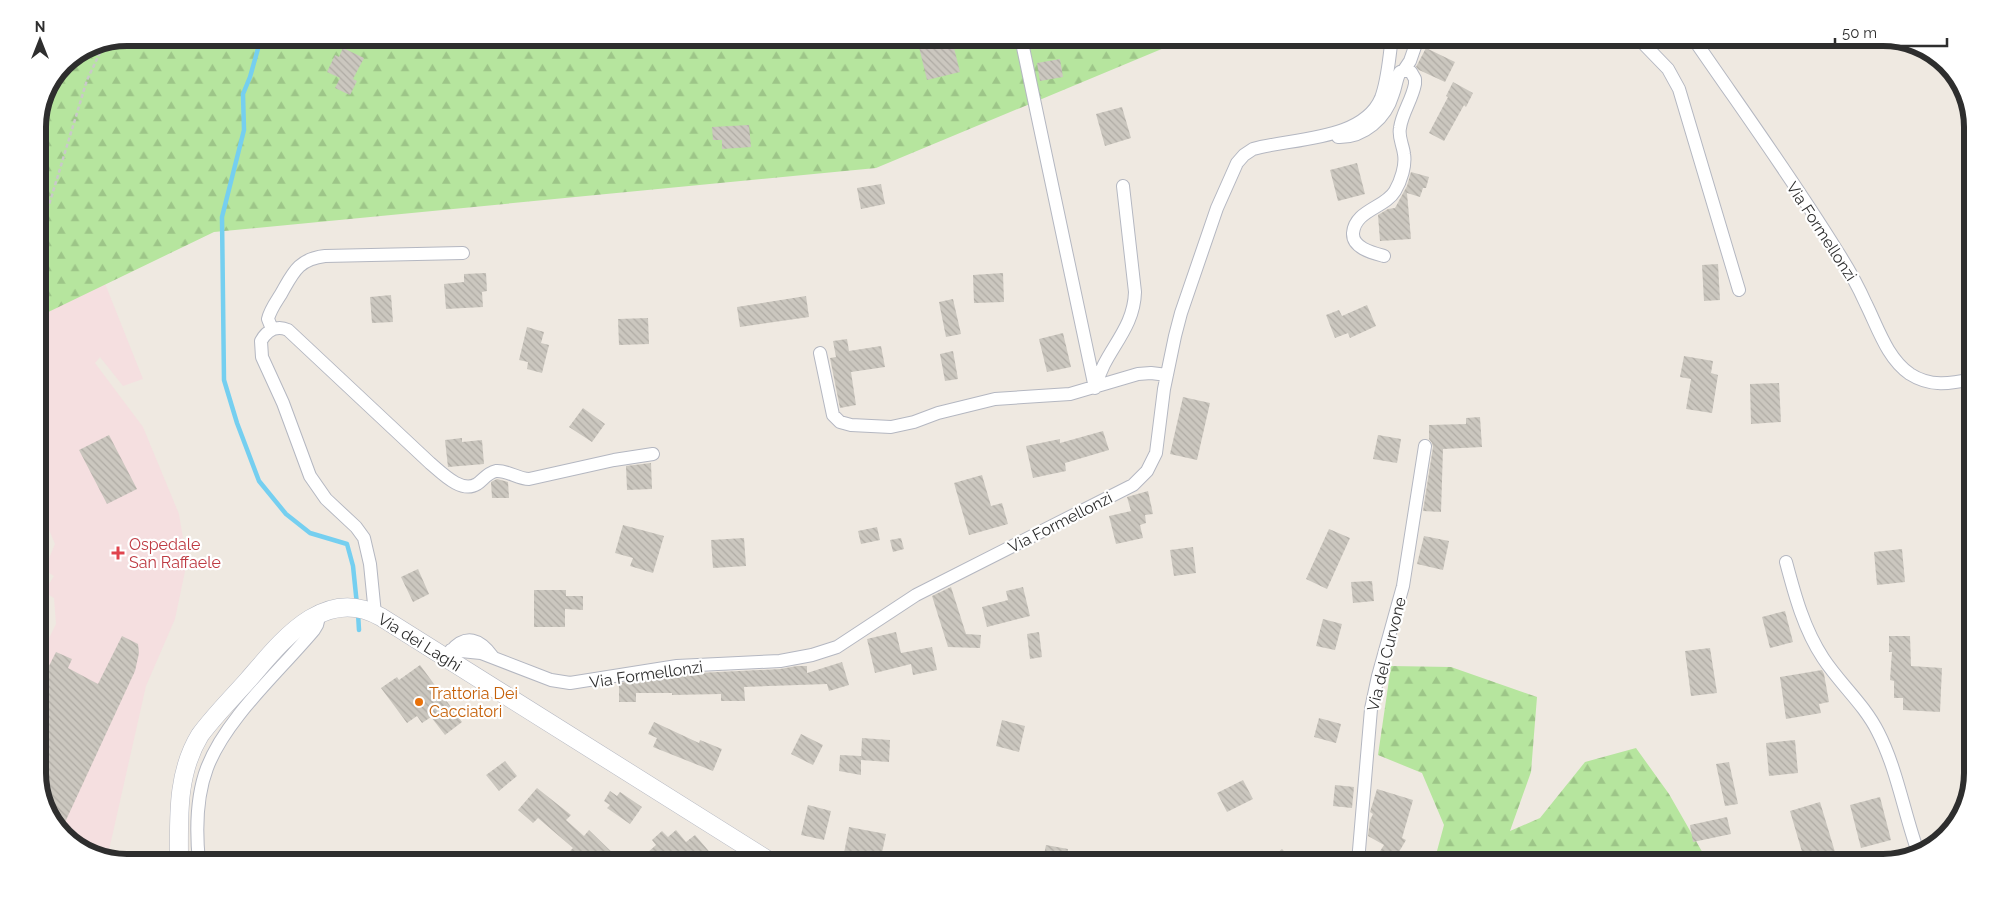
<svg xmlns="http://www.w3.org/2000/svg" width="2010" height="900" font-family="Raleway,sans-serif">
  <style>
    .medical { fill: #f5dfe0 }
    .forest { fill: url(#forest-firs) }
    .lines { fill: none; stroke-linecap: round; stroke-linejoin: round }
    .stream { stroke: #75cff0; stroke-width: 4.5 }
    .building { fill: url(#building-back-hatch) }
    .street-casing { stroke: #b4b7c1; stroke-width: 14 }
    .secondary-casing { stroke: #b4b7c1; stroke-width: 19 }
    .path { stroke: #c9c9c9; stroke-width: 2.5; stroke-dasharray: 4 2.5; stroke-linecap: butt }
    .street { stroke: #fff; stroke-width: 12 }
    .secondary { stroke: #fff; stroke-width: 18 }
    .health-dot { fill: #e0444e; stroke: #fff; stroke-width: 2 }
    .food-dot { fill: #e8710a; stroke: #fff; stroke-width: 2 }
    .labels { text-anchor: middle; stroke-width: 4.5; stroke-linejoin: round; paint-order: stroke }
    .street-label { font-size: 16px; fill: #2e2e2e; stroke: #fff }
    .health-label { font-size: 16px; fill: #be3a42; stroke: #fff; text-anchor: start }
    .food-label { font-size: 16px; fill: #c56008; stroke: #fff; text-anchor: start }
    .rim { fill: none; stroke: #2e2e2e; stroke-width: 6 }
  </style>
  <defs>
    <pattern id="forest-firs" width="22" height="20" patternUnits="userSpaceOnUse" patternTransform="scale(1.25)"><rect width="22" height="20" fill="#b6e59e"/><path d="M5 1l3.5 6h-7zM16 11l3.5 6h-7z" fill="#9dc588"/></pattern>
    <pattern id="building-back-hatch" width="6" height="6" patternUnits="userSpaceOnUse" patternTransform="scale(1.25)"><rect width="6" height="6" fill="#cbc7bf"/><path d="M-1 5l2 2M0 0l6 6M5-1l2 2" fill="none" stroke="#afaba4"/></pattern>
  </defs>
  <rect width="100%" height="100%" fill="#efe9e1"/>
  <path class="medical" d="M104 281 143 379 123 386 100 357 95 363 143 427 179 514 187 562 175 619 146 686 107 859 92 856 56 827 38 779V660L56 624 54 598 44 592 54 576 44 570 55 544 38 504V296Z"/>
  <path class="forest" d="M127 38H1188L876 168 214 232 38 317V121L64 64 93 44Z
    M1391 666 1451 667 1537 697 1531 772 1510 831 1540 818 1585 762 1636 748 1669 794 1708 862H1650L1647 859 1645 862H1434L1444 825 1422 773 1378 755Z"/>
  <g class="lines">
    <path class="stream" d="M261 38 250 77 243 94 244 130 222 217 224 380 237 423 259 481 286 514 310 533 347 544 353 566 357 605
      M358 613 359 630"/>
  </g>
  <path class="building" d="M952 40 960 72 927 80 919 47Z
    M343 48 364 58 353 79 357 81 350 95 335 88 340 78 327 72 335 55 339 57Z
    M1426 48 1455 62 1445 82 1419 70 1416 67Z
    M1060 59 1063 77 1040 81 1037 63Z
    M1453 82 1473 93 1466 107 1464 105 1444 141 1429 133 1448 97 1446 96Z
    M1122 107 1131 138 1105 146 1096 114Z
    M749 125 751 147 722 149V140H713L712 127Z
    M1357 163 1365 194 1338 201 1330 170Z
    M1411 172 1429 177 1426 188H1423L1420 197 1407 193 1411 239 1380 241 1378 215 1388 209 1395 208 1407 186Z
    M881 184 885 204 861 209 857 188Z
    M1718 264 1720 300 1704 301 1702 265Z
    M486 273 487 291 482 292 483 307 446 309 444 284 464 282V274Z
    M1003 273 1004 302 974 303 973 275Z
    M391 295 393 322 372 323 370 297Z
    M806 296 809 317 740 327 737 307Z
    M953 299 961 334 946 337 939 302Z
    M1367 305 1376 326 1350 338 1348 333 1335 338 1326 315 1339 310 1342 316Z
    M648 318 649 344 619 345 618 319Z
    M527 327 544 332 541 343 549 345 542 373 527 369 528 362 519 360Z
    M1063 333 1071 367 1047 372 1039 339Z
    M847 339 849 351 881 346 885 367 851 372 856 405 840 408 830 358 836 357 833 341Z
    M953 351 958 379 945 381 940 354Z
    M1684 356 1713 361 1711 373 1718 375 1712 413 1686 409 1691 379 1680 377Z
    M1779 383 1781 422 1751 424 1750 384Z
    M1183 397 1210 403 1197 460 1170 454Z
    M583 408 605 424 592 442 569 427Z
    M1480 417 1482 447 1443 449 1441 512 1423 511 1433 447 1432 443 1429 439V425L1466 424V418Z
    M1103 431 1109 450 1065 463 1066 471 1033 478 1026 446 1060 439V443Z
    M109 435 137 489 107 504 79 450Z
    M1378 435 1401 439 1397 463 1373 459Z
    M462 438V442L482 440 484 464 448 467 445 440Z
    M651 463 652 489 627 490 626 466Z
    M982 475 991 506 1002 503 1008 524 969 535 954 483Z
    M497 479 508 482 509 498H492L491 482Z
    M1148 491 1153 514 1145 515 1146 523 1140 525 1143 538 1116 544 1109 516 1131 511 1127 497Z
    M623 525 664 536 653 573 630 566 633 558 615 553Z
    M877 527 880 540 861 544 858 531Z
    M1329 529 1350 538 1327 589 1306 579Z
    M1424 536 1449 541 1443 570 1417 564Z
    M744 538 746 566 713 568 711 540Z
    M901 538 904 549 893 552 890 540Z
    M1193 547 1196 573 1174 576 1170 550Z
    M1902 549 1905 582 1877 585 1874 552Z
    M418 569 429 594 413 602 401 577Z
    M1372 581 1374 601 1353 603 1351 582Z
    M951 587 966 634 981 635 980 648 948 647 932 596Z
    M1023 587 1030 616 987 627 982 607 1008 600 1006 591Z
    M534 590H566V596H583V610L565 609V627H534Z
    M1785 611 1793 642 1770 648 1762 617Z
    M1323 619 1342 624 1335 650 1316 646Z
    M896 632 901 653 932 647 937 670 913 675 911 664 875 673 867 639Z
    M1039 632 1042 657 1030 659 1027 634Z
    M122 636 138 644 139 653 135 671 61 831 56 827 38 779V688L56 652 72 659 68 668 98 684Z
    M1889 636H1910L1911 666 1942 668 1940 712 1903 710V698H1894V681L1890 680 1892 652H1889Z
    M1710 648 1717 693 1691 696 1685 651Z
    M842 662 849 685 829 691 827 684 744 687 745 701H721V694L672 695V693H636V702H619V683L678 674 780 669 797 666H807V673Z
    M420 665 462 722 445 735 431 717 422 723 417 716 407 723 381 688 397 677 399 680Z
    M1822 670 1824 674 1829 702 1819 704 1821 713 1786 719 1780 677Z
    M1319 718 1341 724 1336 743 1314 737Z
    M1002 720 1025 726 1019 752 996 746Z
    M654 722 699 743 700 740 722 749 713 771 653 747 657 738 648 734Z
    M801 734 823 745 813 765 791 754Z
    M862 738 890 740 889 762 861 760Z
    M1795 740 1798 773 1769 776 1766 743Z
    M840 755 861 756V775L839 771Z
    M505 761 517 776 499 791 486 775Z
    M1729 762 1738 804 1725 806 1716 764Z
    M1243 780 1253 799 1227 812 1217 793Z
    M1335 785 1354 787 1352 808 1333 806Z
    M537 788 571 815 566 820 584 836 589 830 622 862H578L568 853 573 848 538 818 533 823 518 810Z
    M1377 789 1413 800 1402 838 1406 840 1393 862H1373L1384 845 1368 836 1370 820 1373 814 1370 812Z
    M610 791 617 796 620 792 642 807 630 824 607 808 610 805 604 801Z
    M1880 797 1891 840 1861 848 1850 805Z
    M1820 802 1838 862H1805L1790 811Z
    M808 805 831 811 824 840 801 835Z
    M1727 817 1731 834 1693 842 1690 825Z
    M849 827 886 834 880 862H859L860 856 844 853Z
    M676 830 686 842 695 835 713 856 705 862H687L682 856 674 862H655L647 853 656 845 652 840 662 831 668 837Z
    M1046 845 1068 849 1066 862 1043 859Z
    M1282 849 1294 862H1266Z"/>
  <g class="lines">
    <defs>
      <path id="street" d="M1021 38 1095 388
        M1638 38 1668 69 1679 89 1739 290
        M1693 38C1741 108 1792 178 1837 251 1848 268 1858 286 1866 304 1878 328 1887 358 1910 374 1930 387 1950 384 1972 379
        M1404 70 1410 61 1418 38
        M1338 137C1364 138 1386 118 1393 94 1396 87 1396 79 1400 72L1404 70 1411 72 1415 79V84C1412 100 1402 113 1400 128 1398 137 1403 145 1404 154 1406 165 1401 181 1395 191 1385 208 1355 210 1353 233 1352 248 1373 253 1384 256
        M272 329 268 319C270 310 276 302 281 294 293 273 298 259 325 256L463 253
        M820 353 833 415 840 422 851 425 891 427 914 422 938 413 995 399 1070 394 1138 374 1151 373 1167 375
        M1096 386C1104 351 1134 331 1135 292L1123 186
        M1786 562C1795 596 1804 629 1823 658 1840 684 1864 704 1878 732 1897 769 1904 813 1918 852
        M375 614 370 564 364 538 356 527 326 499 310 476 283 403 262 357 261 341C267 330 277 325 288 330L430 463C441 472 461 494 477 484 483 480 487 473 496 471 507 470 518 479 529 479L614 460 653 454
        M451 650 481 653 551 680 570 683 677 666 780 661 812 655 837 647 916 595 1133 485 1147 471 1156 453 1164 389 1175 336 1181 313 1217 208 1237 163 1244 155 1253 149C1291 138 1363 141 1381 98 1388 80 1389 57 1392 38
        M450 652C466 633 480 639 493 657
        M199 862C196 832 196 797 207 768 226 718 279 672 314 630L317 625 320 613
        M1358 862 1371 709 1378 676 1403 586 1425 446"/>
      <path id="secondary" d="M179 862C179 819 176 774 200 735 214 716 232 698 248 680 281 642 324 584 381 617L771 862"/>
    </defs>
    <use href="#street" class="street-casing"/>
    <use href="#secondary" class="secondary-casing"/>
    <path class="path" d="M38 241 87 80 105 42"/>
    <use href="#street" class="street"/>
    <use href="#secondary" class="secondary"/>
  </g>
  <path class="health-dot" d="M115.5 545.5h5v5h5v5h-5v5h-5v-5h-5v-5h5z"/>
  <circle class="food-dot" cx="419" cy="702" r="5"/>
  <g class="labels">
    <g class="street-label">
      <text transform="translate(1822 231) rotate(57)" y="6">Via Formellonzi</text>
      <text transform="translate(1060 522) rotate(-27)" y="6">Via Formellonzi</text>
      <text transform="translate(420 642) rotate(32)" y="6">Via dei Laghi</text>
      <text transform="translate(1386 654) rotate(-76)" y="6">Via del Curvone</text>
      <text transform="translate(646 674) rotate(-8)" y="6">Via Formellonzi</text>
    </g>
    <g class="health-label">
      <text x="129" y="550">Ospedale<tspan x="129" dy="18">San Raffaele</tspan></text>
    </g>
    <g class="food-label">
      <text x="429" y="699">Trattoria Dei<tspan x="429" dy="18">Cacciatori</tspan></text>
    </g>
  </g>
  <path d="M0 0H2010V900H0ZM127 46H1883A81 81 0 0 1 1964 127V773A81 81 0 0 1 1883 854H127A81 81 0 0 1 46 773V127A81 81 0 0 1 127 46Z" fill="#fff" fill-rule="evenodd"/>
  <path class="rim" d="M127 46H1883A81 81 0 0 1 1964 127V773A81 81 0 0 1 1883 854H127A81 81 0 0 1 46 773V127A81 81 0 0 1 127 46Z"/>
  <g transform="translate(40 40)" stroke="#ffffff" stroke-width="4" paint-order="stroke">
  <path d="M0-4L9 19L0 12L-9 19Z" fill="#2e2e2e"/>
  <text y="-8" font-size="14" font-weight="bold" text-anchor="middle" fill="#2e2e2e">N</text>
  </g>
  <path d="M1835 38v8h112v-8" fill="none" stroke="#2e2e2e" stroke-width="2.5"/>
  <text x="1842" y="38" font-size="15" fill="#2e2e2e" stroke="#ffffff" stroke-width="4" paint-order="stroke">50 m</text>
</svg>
